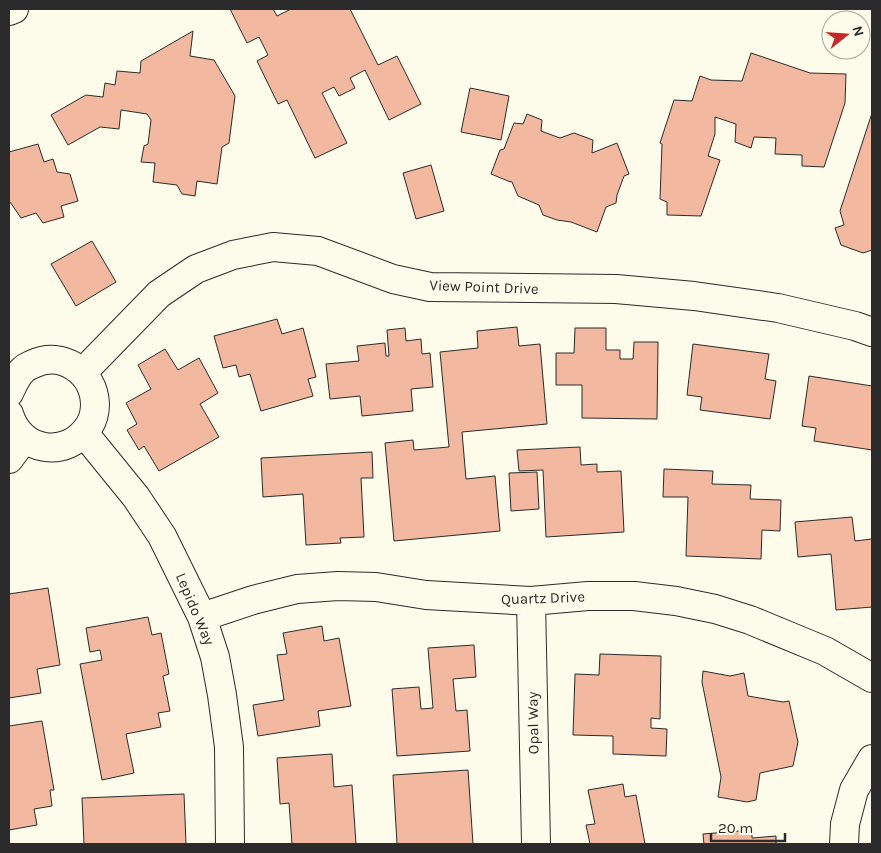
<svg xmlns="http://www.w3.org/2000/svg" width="881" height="853" font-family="Karla,sans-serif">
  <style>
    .building { fill: #f2b8a0; stroke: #2b2b2b }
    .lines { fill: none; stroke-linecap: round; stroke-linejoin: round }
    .minor-casing { stroke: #2b2b2b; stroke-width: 30 }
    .minor { stroke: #fdfbea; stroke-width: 28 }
    .labels { text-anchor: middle; stroke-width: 4; stroke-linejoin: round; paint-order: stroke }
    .street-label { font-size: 15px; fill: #2b2b2b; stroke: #fdfbea }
  </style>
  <rect width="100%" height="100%" fill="#fdfbea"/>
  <path class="building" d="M230 9H273L277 16 291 9H350L378 65 397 56 421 104 389 120 365 70 350 78 355 88 339 96 334 87 322 93 347 143 315 158 287 100 278 104 257 61 268 55 259 37 247 43Z
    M193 31 190 56 214 60 235 96 229 143 222 147 217 184 197 181 195 196 182 194 177 185 153 182 155 163 141 162 144 146 148 144 151 120 147 114 121 110 119 129 100 127 68 145 51 115 86 95 103 97 105 83 115 85 117 71 140 73 141 61Z
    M751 53 810 73 846 74 845 103 824 167 802 166V155L775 154 776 138 754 137 751 148 735 142 736 124 715 117V134L708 156 720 160 701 216 667 215V202L660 199 662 144 660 143 674 100 692 101 700 76 711 80 742 81Z
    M470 88 509 96 501 140 461 132Z
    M872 113V250L863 253 841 245 835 228 844 225 840 211Z
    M527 114 542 120 541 131 560 138 574 133 593 140 592 153 617 143 629 174 624 176 617 195 616 203 606 207 597 232 571 222 557 220 543 215 539 205 518 196 512 182 508 181 491 174 500 150 504 149 514 123 523 124Z
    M38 144 44 162 53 159 57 172 70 174 78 201 61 206 64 217 43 223 36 213 21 218 10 202 9 203V152Z
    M431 165 444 211 416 219 403 173Z
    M92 241 116 282 76 306 51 264Z
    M277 319 282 334 303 328 316 377 308 379 313 396 261 411 250 374 239 377 236 365 223 368 214 336Z
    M517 327 519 346 540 344 547 424 462 432 466 479 495 476 500 531 394 541 385 443 413 440 414 450 449 447 440 352 478 348 477 331Z
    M405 328 406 341 421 339 422 354 430 353 433 387 411 389 413 411 362 416 360 396 330 399 326 364 359 361 357 346 385 343 386 356H389L387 330Z
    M575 328H606V350H620V359H633L634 342H658L657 419 582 418V385H556V353H574Z
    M693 344 769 354 765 379 776 381 770 419 700 410 702 397 687 395Z
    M165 349 178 370 199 358 218 393 200 404 219 437 159 471 144 446 139 450 127 430 137 424 126 403 151 389 138 365Z
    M809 376 872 386V450L814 441 816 428 802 426Z
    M580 447 581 465 597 464V472L621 471 624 532 546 537 543 470 519 471 517 450Z
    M372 452 373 478H361L364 537 340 538 341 543 306 545 303 494 263 497 261 458Z
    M664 469 713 471 712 484 751 485 750 499 781 500 780 531 762 530 761 559 686 556 688 497H663Z
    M537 472 539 509 511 511 509 473Z
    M852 517 855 541 872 539V607L836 610 831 554 798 557 795 522Z
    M48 588 60 665 37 669 41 693 9 698V594Z
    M148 617 152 635 161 633 169 674 163 676 170 711 158 713 161 727 126 734 134 773 102 780 80 664 102 660 100 650 90 652 86 628Z
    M322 626 324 641 339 638 351 706 318 711 320 726 258 736 253 705 284 700 277 655 287 654 283 633Z
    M474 645 476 677 453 679 456 711 467 710 470 751 397 756 392 689 419 687 421 709 433 708 428 648Z
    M600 654 661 656 660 719 651 718V728L667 729 666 756 613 754V736L573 735 575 674 599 675Z
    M703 671 730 676 744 673 748 696 783 702 789 701 798 742 793 766 760 773 756 800 747 802 718 797 721 777 702 682Z
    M42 721 54 790H50L52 806 34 809 37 825 9 830V726Z
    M332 754 334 787 352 785 356 844H292L289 803 280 804 277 758Z
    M468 770 473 844H397L393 775Z
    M623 784 625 797 636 795 645 844H590L586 825 595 824 588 790Z
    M184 794 186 844H84L82 798Z
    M752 830V838L776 836V844H704L703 834Z"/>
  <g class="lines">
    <defs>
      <path id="minor" d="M9 11 14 9
        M82 373 159 294 196 269 233 255 273 247 318 251 393 279 430 287 616 289 694 296 778 308 855 326 872 332
        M9 393C13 385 16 376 23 370 25 367 29 366 33 364 62 350 94 372 95 404 95 411 93 420 89 426 67 460 20 452 9 414
        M84 433 136 497 162 536 202 617 215 657 222 695 229 747 230 844
        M9 459 24 439
        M531 601 536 844
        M202 617 253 600 297 589 338 586 376 587 426 595 531 601 588 596H634L676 601 715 609 750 620 825 651 872 678
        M844 844 845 824 854 790 872 759"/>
    </defs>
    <use href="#minor" class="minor-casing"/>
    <use href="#minor" class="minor"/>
  </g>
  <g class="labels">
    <g class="street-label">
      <text transform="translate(484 287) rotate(2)" y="5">View Point Drive</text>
      <text transform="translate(543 598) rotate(-2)" y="5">Quartz Drive</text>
      <text transform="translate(195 609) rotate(67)" y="5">Lepido Way</text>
      <text transform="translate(533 723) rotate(-91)" y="5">Opal Way</text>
    </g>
  </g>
  <rect width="881" height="853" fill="none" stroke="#2b2b2b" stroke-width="20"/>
  <g transform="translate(846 35) rotate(73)"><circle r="24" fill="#fdfbea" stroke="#a9a89e"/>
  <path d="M0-4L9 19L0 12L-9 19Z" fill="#c62828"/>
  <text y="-8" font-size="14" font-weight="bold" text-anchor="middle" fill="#2b2b2b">N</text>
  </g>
  <path d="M711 833v8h74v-8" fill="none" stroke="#2b2b2b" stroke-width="2.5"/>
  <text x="718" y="833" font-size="15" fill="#2b2b2b" stroke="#fdfbea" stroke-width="4" paint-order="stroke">20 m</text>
</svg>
